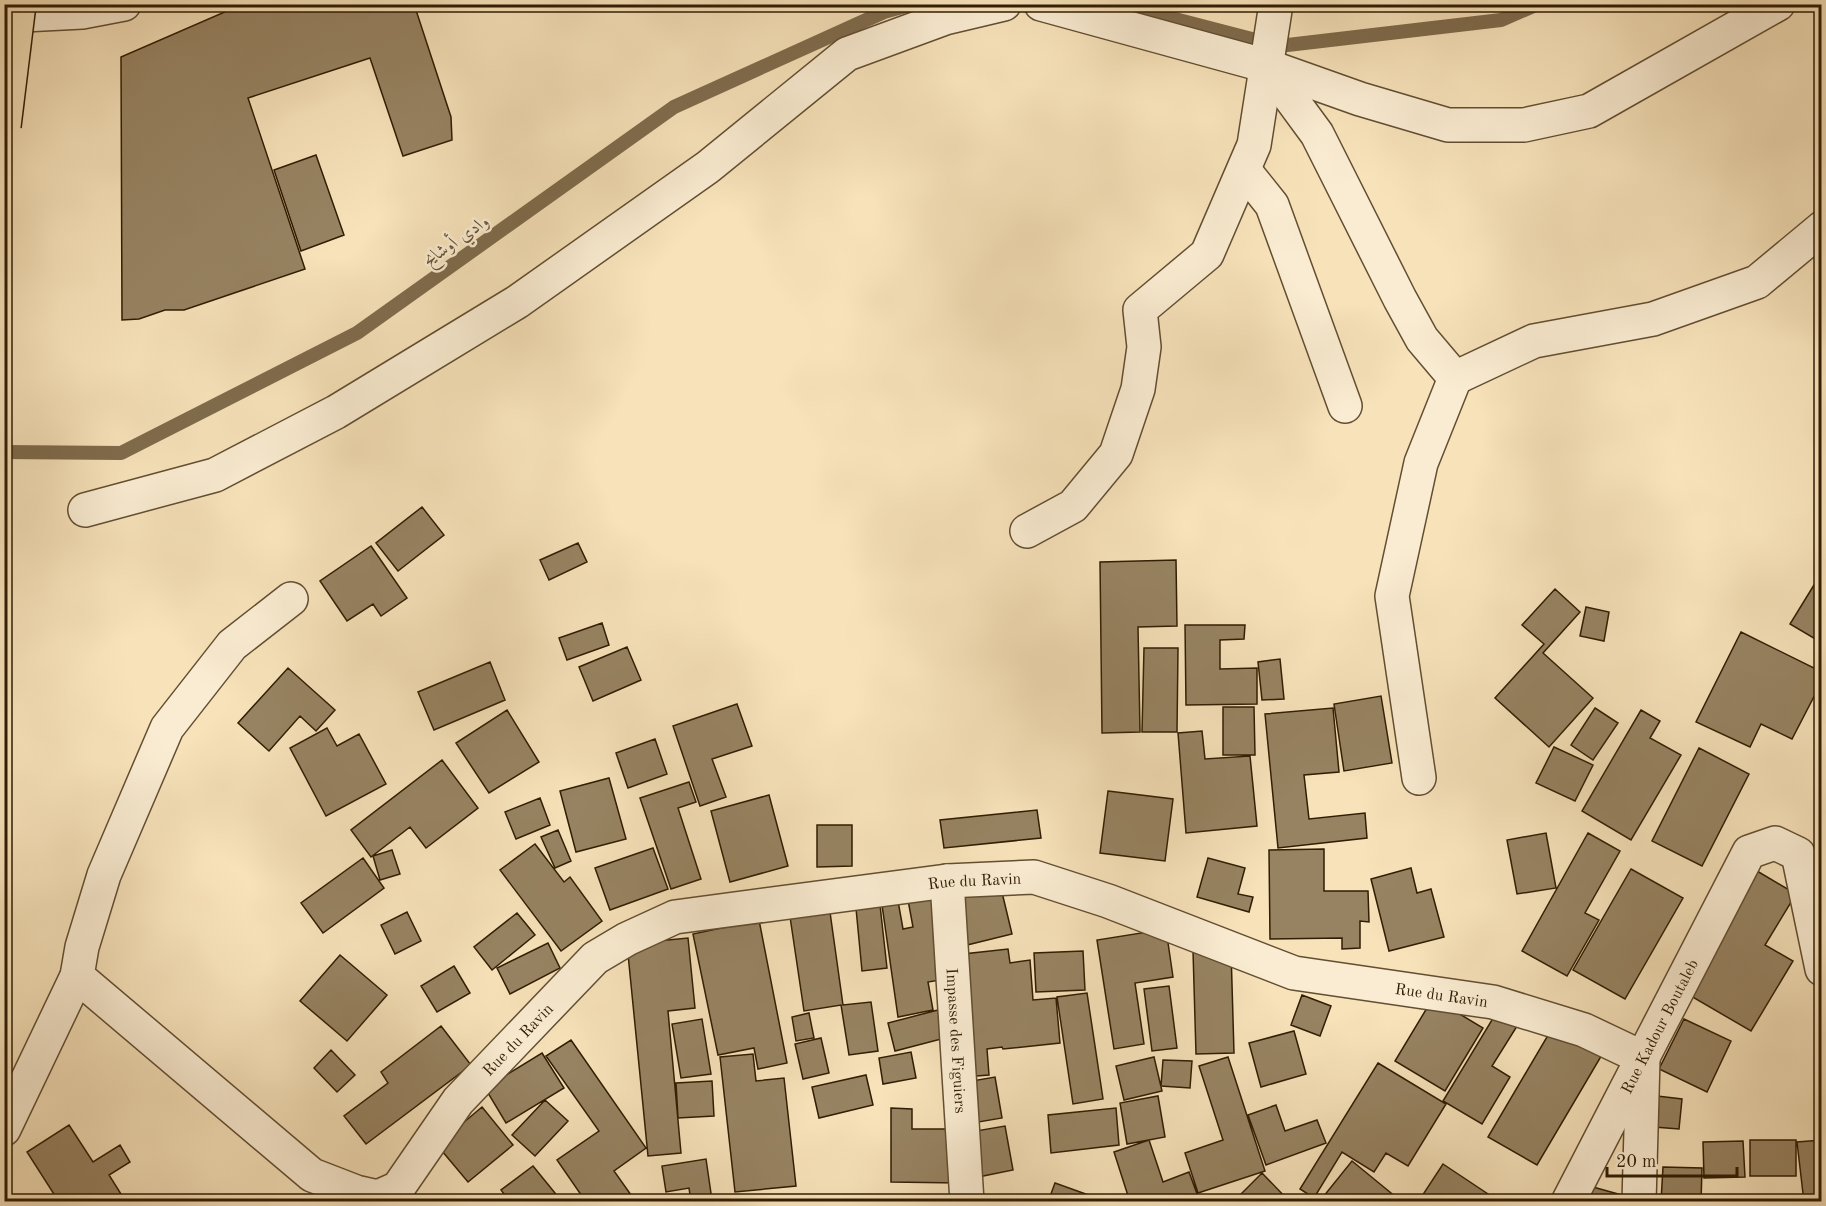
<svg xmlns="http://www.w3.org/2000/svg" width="1826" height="1206" font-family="'Old Standard TT',Amiri,serif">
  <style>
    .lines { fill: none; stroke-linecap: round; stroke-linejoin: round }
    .stream { stroke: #7f6b4c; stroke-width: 14 }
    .building { fill: #978362; stroke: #301d03; stroke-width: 1.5 }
    .minor-casing { stroke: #624e31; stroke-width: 36 }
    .minor { stroke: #faecd2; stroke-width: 33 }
    .highway-bridge-casing { stroke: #301d03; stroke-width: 36; stroke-linecap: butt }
    .highway-bridge { stroke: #f7e2ba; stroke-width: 33 }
    .labels { text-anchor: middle; stroke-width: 5; stroke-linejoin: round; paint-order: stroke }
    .street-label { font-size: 16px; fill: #301d03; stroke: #faecd2 }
    .water-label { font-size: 18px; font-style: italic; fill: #645133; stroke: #faecd2 }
  </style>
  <rect width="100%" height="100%" fill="#f7e2ba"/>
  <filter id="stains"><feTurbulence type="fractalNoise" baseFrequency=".00333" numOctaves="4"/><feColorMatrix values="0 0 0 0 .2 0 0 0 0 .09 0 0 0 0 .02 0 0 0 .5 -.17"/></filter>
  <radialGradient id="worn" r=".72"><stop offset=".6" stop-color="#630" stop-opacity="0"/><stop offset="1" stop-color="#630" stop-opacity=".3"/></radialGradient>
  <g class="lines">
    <path class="stream" d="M1117 4 1279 46 1501 20 1538 4
      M4 452 121 453 357 333 674 107 884 12 913 4"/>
  </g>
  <path class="building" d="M243 4H414L451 117 452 140 403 156 370 58 248 98 305 269 184 310H165L139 319 122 320 121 57Z
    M316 155 344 235 301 251 274 170Z
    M422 507 444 535 398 571 376 543Z
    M578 543 587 562 549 580 540 560Z
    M371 546 407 598 381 616 373 604 347 621 320 581Z
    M1176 560 1177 626 1138 627 1140 732 1102 733 1100 562Z
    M1822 572V643L1790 624Z
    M1555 589 1580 612 1543 653 1593 698 1549 747 1495 698 1544 644 1522 625Z
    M1586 607 1609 612 1604 641 1580 636Z
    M602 623 609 645 567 660 559 638Z
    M1185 625H1245L1244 639 1220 640V669L1257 668V704L1186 705Z
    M1741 632 1822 672V681L1792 739 1761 724 1750 747 1696 722Z
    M627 647 641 680 593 701 579 667Z
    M1144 648H1178L1177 732H1142Z
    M1280 659 1284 699 1262 700 1258 662Z
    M490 662 505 700 434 730 418 692Z
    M288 668 335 710 316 731 300 716 269 751 238 723Z
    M1381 696 1392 763 1344 771 1334 704Z
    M737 704 752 746 712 759 726 797 700 806 673 726Z
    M1223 707H1254L1255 755H1223Z
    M1333 708 1339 772 1304 775 1309 819 1365 813 1367 838 1278 848 1265 714Z
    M1595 708 1618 723 1593 760 1571 745Z
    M507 710 539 762 489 793 456 743Z
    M1641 710 1660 721 1650 738 1681 755 1631 840 1582 811Z
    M327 728 337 746 359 734 386 784 326 816 290 748Z
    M1202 731 1205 759 1250 756 1257 826 1186 833 1178 733Z
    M655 739 667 774 628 788 616 753Z
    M1554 747 1593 765 1575 801 1536 783Z
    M1699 748 1749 774 1702 866 1652 841Z
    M442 760 478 808 426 848 410 827 371 857 351 830Z
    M609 778 626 839 576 852 560 791Z
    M689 782 696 802 678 808 701 879 671 889 640 798Z
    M1108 791 1173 799 1165 861 1100 853Z
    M769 795 788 866 730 882 711 811Z
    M540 798 550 825 516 839 505 812Z
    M1037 810 1041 838 944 848 940 820Z
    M817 825H852V866L817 867Z
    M558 830 571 861 555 868 541 837Z
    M1546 833 1556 888 1517 894 1507 840Z
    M1588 833 1620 851 1585 913 1599 920 1567 976 1522 951Z
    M535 844 564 882 570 877 602 921 561 951 500 870Z
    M653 848 668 889 610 910 595 868Z
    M1324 849V891H1368L1369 922 1360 921V948L1342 949V938L1270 939 1269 850Z
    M392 850 400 874 380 880 373 856Z
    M363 858 384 888 323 933 301 903Z
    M1208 858 1245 868 1238 894 1253 897 1249 912 1197 897Z
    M1411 868 1417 893 1431 889 1444 937 1389 951 1371 879Z
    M1631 869 1683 898 1625 999 1573 970Z
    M1757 871 1796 894 1765 945 1793 961 1751 1031 1684 992Z
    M1000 884 1012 934 967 945 955 894Z
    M936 895 951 978 928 982 933 1010 898 1017 882 905 898 901 903 929 913 927 908 900Z
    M879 896 887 968 862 971 855 898Z
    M829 905 843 1005 871 1002 878 1051 849 1055 841 1005 804 1011 789 910Z
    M407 912 421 941 395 954 381 925Z
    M517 913 535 935 492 970 474 947Z
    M759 920 787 1063 758 1069 754 1048 718 1055 693 934Z
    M1166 929 1173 977 1135 983 1144 1044 1114 1049 1097 940Z
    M688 938 695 1008 668 1011 681 1153 648 1156 627 944Z
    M548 943 560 968 510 994 497 968Z
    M1008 949 1010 963 1030 960 1033 1000 1056 998 1060 1043 1003 1049 1002 1047 987 1049 989 1075 963 1077V954Z
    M1231 950 1234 1053 1196 1054 1193 951Z
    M1083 951 1085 990 1036 992 1034 953Z
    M340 955 387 995 347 1041 300 1001Z
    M454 966 470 993 437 1012 421 986Z
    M1169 986 1177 1048 1152 1051 1144 989Z
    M1087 993 1103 1099 1073 1104 1057 997Z
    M1302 995 1331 1006 1320 1036 1291 1025Z
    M1433 998 1483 1028 1445 1091 1395 1061Z
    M938 1010 945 1038 895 1051 888 1023Z
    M1498 1010 1519 1023 1492 1066 1510 1077 1482 1124 1443 1101Z
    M809 1013 814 1038 796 1041 792 1017Z
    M702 1019 711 1074 681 1078 672 1024Z
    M1684 1019 1731 1041 1707 1092 1659 1069Z
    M1554 1025 1603 1053 1537 1165 1488 1137Z
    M441 1026 471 1065 366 1144 344 1116 388 1083 381 1072Z
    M1294 1031 1306 1074 1261 1087 1249 1043Z
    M821 1038 829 1073 803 1079 795 1044Z
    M571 1040 646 1148 614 1171 636 1202H586L557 1160 599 1131 546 1056Z
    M331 1050 355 1075 337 1092 314 1068Z
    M911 1052 916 1078 883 1084 879 1058Z
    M542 1053 564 1088 506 1123 485 1088Z
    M753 1054 756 1081 784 1078 796 1186 735 1192 720 1057Z
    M1154 1057 1162 1091 1124 1100 1116 1066Z
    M1228 1057 1265 1171 1198 1193 1185 1153 1223 1140 1199 1066Z
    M1163 1060 1192 1061 1190 1088 1161 1086Z
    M1378 1063 1446 1104 1408 1166 1386 1153 1374 1172 1342 1152 1314 1198 1300 1189Z
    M866 1075 873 1105 819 1118 812 1087Z
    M995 1077 1002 1118 967 1124 960 1083Z
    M712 1081 714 1116 678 1118 676 1083Z
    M1158 1096 1165 1137 1127 1144 1120 1103Z
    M1657 1096 1682 1099 1679 1129 1654 1127Z
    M545 1100 568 1121 535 1156 512 1135Z
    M1276 1105 1285 1131 1317 1120 1326 1143 1266 1165 1248 1115Z
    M482 1107 513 1145 468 1182 437 1145Z
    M891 1108 912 1109V1129H959V1183L891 1182Z
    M1116 1108 1119 1145 1051 1153 1048 1115Z
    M69 1125 93 1162 120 1145 130 1162 109 1175 126 1202H59L27 1152Z
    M1005 1126 1013 1170 978 1177 970 1132Z
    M1149 1140 1163 1182 1189 1172 1200 1202H1130L1114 1152Z
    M1750 1140H1796V1176H1750Z
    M1822 1140V1202H1804L1797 1142Z
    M1743 1141 1745 1177 1704 1178 1703 1142Z
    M706 1159 712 1200 734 1196V1202H691L689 1188 666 1192 662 1166Z
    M1352 1161 1402 1202H1319Z
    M1443 1164 1500 1202H1430L1422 1196Z
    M533 1166 559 1198 555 1202H510L501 1190Z
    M1663 1167 1702 1168 1701 1202H1661Z
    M1262 1173 1290 1202H1240L1237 1198Z
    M1055 1183 1108 1202H1048Z
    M1593 1187 1629 1197 1627 1202H1589Z"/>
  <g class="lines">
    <defs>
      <g id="minor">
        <path d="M1041 4 1267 66 1360 99 1448 125H1524L1589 111 1778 4"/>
        <path d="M4 16 82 12 124 4"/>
        <path d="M1267 66 1317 134 1400 299 1422 339 1455 378 1421 463 1392 596 1419 778"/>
        <path d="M1244 170 1272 205 1345 406"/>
        <path d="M1455 378 1534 341 1653 319 1757 282 1822 228"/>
        <path d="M85 510 215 475 336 412 517 302 708 167 847 54 945 18 1004 4"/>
        <path d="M1027 531 1073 506 1116 454 1138 389 1144 347 1140 310 1207 254 1254 145 1276 4"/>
        <path id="s1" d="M291 599 232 645 167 728 104 875 82 947 77 976 312 1175 356 1192 378 1197 398 1188 458 1101 595 958 627 939 675 917 947 881 1034 877 1108 901 1294 973 1493 1002 1584 1030 1643 1058 1639 1202"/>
        <path id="s2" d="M947 881 967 1202"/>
        <path d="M4 1129 77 976"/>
        <path id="s3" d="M1568 1202 1749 852 1775 843 1798 854 1822 969"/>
      </g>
    </defs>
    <use href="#minor" class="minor-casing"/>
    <use href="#minor" class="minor"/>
    <defs>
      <path id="highway-bridge" d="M4 126 19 4"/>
    </defs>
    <use href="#highway-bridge" class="highway-bridge-casing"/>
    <use href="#highway-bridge" class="highway-bridge"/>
  </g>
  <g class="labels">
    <g class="street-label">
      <text dy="6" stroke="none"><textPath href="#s1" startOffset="1540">Rue du Ravin</textPath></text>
      <text dy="6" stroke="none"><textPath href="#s1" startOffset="2026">Rue du Ravin</textPath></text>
      <text dy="6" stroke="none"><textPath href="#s3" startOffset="198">Rue Kadour Boutaleb</textPath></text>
      <text dy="6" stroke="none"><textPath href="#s1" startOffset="1036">Rue du Ravin</textPath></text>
      <text dy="6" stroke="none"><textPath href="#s2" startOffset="160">Impasse des Figuiers</textPath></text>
    </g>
    <g class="water-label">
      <text transform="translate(456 240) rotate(-35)" y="6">وادي أوشايح</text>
    </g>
  </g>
  <rect width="1826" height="1206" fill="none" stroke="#f7e2ba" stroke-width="24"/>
  <rect x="6" y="6" width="1814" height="1194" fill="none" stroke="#301d03" stroke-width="3"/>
  <rect x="12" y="12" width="1802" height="1182" fill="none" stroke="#301d03" stroke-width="1.5"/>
  <path d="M1607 1167v9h130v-9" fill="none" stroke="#301d03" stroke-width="3"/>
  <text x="1616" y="1167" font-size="18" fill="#301d03" stroke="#faecd2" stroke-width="4.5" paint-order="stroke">20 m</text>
  <rect width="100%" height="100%" filter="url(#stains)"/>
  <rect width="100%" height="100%" fill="url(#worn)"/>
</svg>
